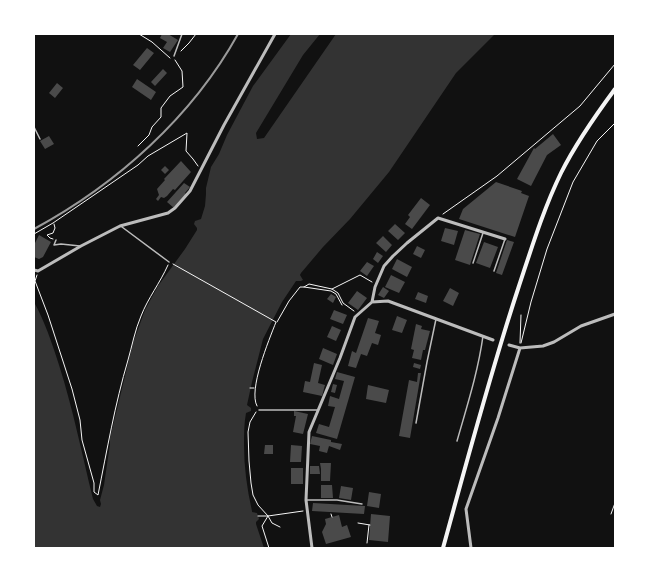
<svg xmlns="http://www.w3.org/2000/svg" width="649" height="582" font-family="Poppins,sans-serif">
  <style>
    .water { fill: #333 }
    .building { fill: #4a4a4a }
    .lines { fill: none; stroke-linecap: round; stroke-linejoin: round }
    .path { stroke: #f5f5f5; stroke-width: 1 }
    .service { stroke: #bcbcbc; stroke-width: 1.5 }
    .minor { stroke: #bcbcbc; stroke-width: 3 }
    .secondary { stroke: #f5f5f5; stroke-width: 4 }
    .rail { stroke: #9a9a9a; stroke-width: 2 }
  </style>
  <rect width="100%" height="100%" fill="#111"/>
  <path class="water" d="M291 34H320L303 55 256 133 257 139 264 138 336 34H495L456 73 389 172 350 219 323 247 301 273 300 275 303 280 301 281H296L282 302 263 339 252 382 247 405 251 408V411L246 413C244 424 244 434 244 445 244 467 247 489 252 511V512L257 513 259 519 256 522V524L264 548H34V302C45 322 52 343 59 365 73 409 82 454 93 499L97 506 100 507 101 504 100 500 104 485 110 444V438L133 343 145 310 158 286 185 249 197 230V228L194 224 195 221 201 219 205 206 206 194V188L211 167 219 154 227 135 253 86Z"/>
  <path class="building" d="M162 34H168L178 40 170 52 163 48 167 42 160 38Z
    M147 48 154 53 140 70 133 65Z
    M163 69 167 73 155 86 151 82Z
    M137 79 156 92 151 100 132 87Z
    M57 83 63 88 55 98 49 93Z
    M553 134 561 145 547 155 531 186 517 179 534 148 535 149Z
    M49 136 54 144 45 149 40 141Z
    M181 161 191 172 175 190 173 189 167 196 164 198 161 197 158 201 156 199 159 195 157 189 165 180 164 179Z
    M165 166 169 170 165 174 161 170Z
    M496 182 522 191 521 193 529 196 515 237 459 219 463 209Z
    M184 183 190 187 185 193 186 194 174 208 167 202Z
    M421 198 430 205 412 229 405 224 410 217 408 215Z
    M395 224 405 233 398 240 388 231Z
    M445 228 458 231 454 245 441 241Z
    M465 230 480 234 470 265 455 260Z
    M39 235 51 242 43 257 39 259 34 257V245Z
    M383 236 392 245 386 252 376 243Z
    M507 240 514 242 502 275 496 273Z
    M484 242 498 247 490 268 476 263Z
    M417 246 425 250 421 258 413 254Z
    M377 252 383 256 378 263 373 259Z
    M397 259 412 267 407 277 392 269Z
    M367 262 374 266 367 276 360 271Z
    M391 275 405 282 399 293 385 287Z
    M383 287 389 291 384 298 378 295Z
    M450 288 459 293 453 306 443 301Z
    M357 291 367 298 358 310 348 303Z
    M418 292 428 296 426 303 415 299Z
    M331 294 336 297 333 303 327 299Z
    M334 310 347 315 343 324 330 319Z
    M397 316 407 320 402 333 392 330Z
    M368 318 379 321 375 333 381 335 378 345 372 343 367 356 361 354 356 368 348 366 352 351 356 353Z
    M416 324 422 326 421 329 430 331 425 350H423L421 360 412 358 414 350 411 349Z
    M332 326 341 330 336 341 327 337Z
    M323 348 337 354 333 365 319 359Z
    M314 363 322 365 318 383 325 385 322 396 303 392 305 381 310 382Z
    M414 363 421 365 420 369 413 367Z
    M337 372 355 377 337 439 316 433 319 424 329 427 335 407 328 406 330 396 339 399 344 381 335 379Z
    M418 373H421L410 438 399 436 409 380 417 382Z
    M333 384 337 385 335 393 331 392Z
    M368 385 389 390 386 403 366 399Z
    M294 411 308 414 303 434 293 432 296 416H294Z
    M312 436 331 440V442L342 444 340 450 329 446 327 453 319 451 320 446 310 444Z
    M265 445H273V454H264Z
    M291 445 302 446 301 462H290Z
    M320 463H331L330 481H321V469Z
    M310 466H319L320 474H310Z
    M291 468H303V484H291Z
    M321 485H332L333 498H321Z
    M341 486 353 488 351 500 339 498Z
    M369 492 381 494 379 508 367 506Z
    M313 503 365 506 364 514 312 511Z
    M371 514 390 516 388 542 369 540Z
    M339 515 342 527 347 525 351 537 326 544 322 532 326 524 325 519Z"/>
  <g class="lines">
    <path class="path" d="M139 34 152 42 170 58
      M181 51 189 43 196 34
      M138 146 149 135 152 127 161 117V108L170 96 183 87 182 71 175 60
      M443 214 497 176 580 106 615 64
      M34 234 53 223 138 165 148 156 187 133 186 151 193 159 198 166
      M53 239 50 238 47 235 53 233 55 228 54 224
      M173 264 276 322C269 340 248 390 257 406
      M37 275 35 281 48 315 72 389 80 420 82 440 94 483V492L98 495C107 450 115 404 128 360 132 346 135 330 141 316 148 298 160 283 168 265
      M304 287 331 291 336 294 342 305
      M332 289 360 275 372 282
      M277 322 289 301 300 287H304L309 284 332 289 338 293 343 303 354 311
      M520 343 521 315
      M521 343 531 302 547 249 573 182 597 141 615 123
      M250 388H254
      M256 412 250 422 248 432 249 461 251 483 253 495 258 505 268 516 272 523 280 527
      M331 514 332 517
      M611 514 615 503
      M258 516H268L303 511
      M268 516 262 526 269 548
      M358 523 370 525
      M367 543 369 525"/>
    <path class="service" d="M174 56 182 34
      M34 127 40 139
      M122 227 169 262
      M56 240 54 245 61 244 80 246
      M473 263 483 233
      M494 271 505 239
      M259 410H318
      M416 423 427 362 436 319
      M457 441C467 406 478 372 483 336
      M306 500H337L362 504"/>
    <path class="minor" d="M34 270 38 271 81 246 120 226 168 213 175 208 190 191 224 125 275 34
      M372 302 388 301 493 340
      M509 345 520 348 543 346 554 342 581 326 615 314
      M312 548 306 500 309 432 340 358 355 317 372 302 375 287 384 266 393 256 407 243 438 218 505 239
      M471 548 466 509 498 418 520 348"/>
    <path class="secondary" d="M443 548C467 461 490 374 518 289 531 250 543 210 561 173 576 143 595 116 615 89"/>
    <path class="rail" d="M34 229C117 184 192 117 238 34"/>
  </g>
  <rect width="649" height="582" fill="none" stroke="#ffffff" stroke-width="70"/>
</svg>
